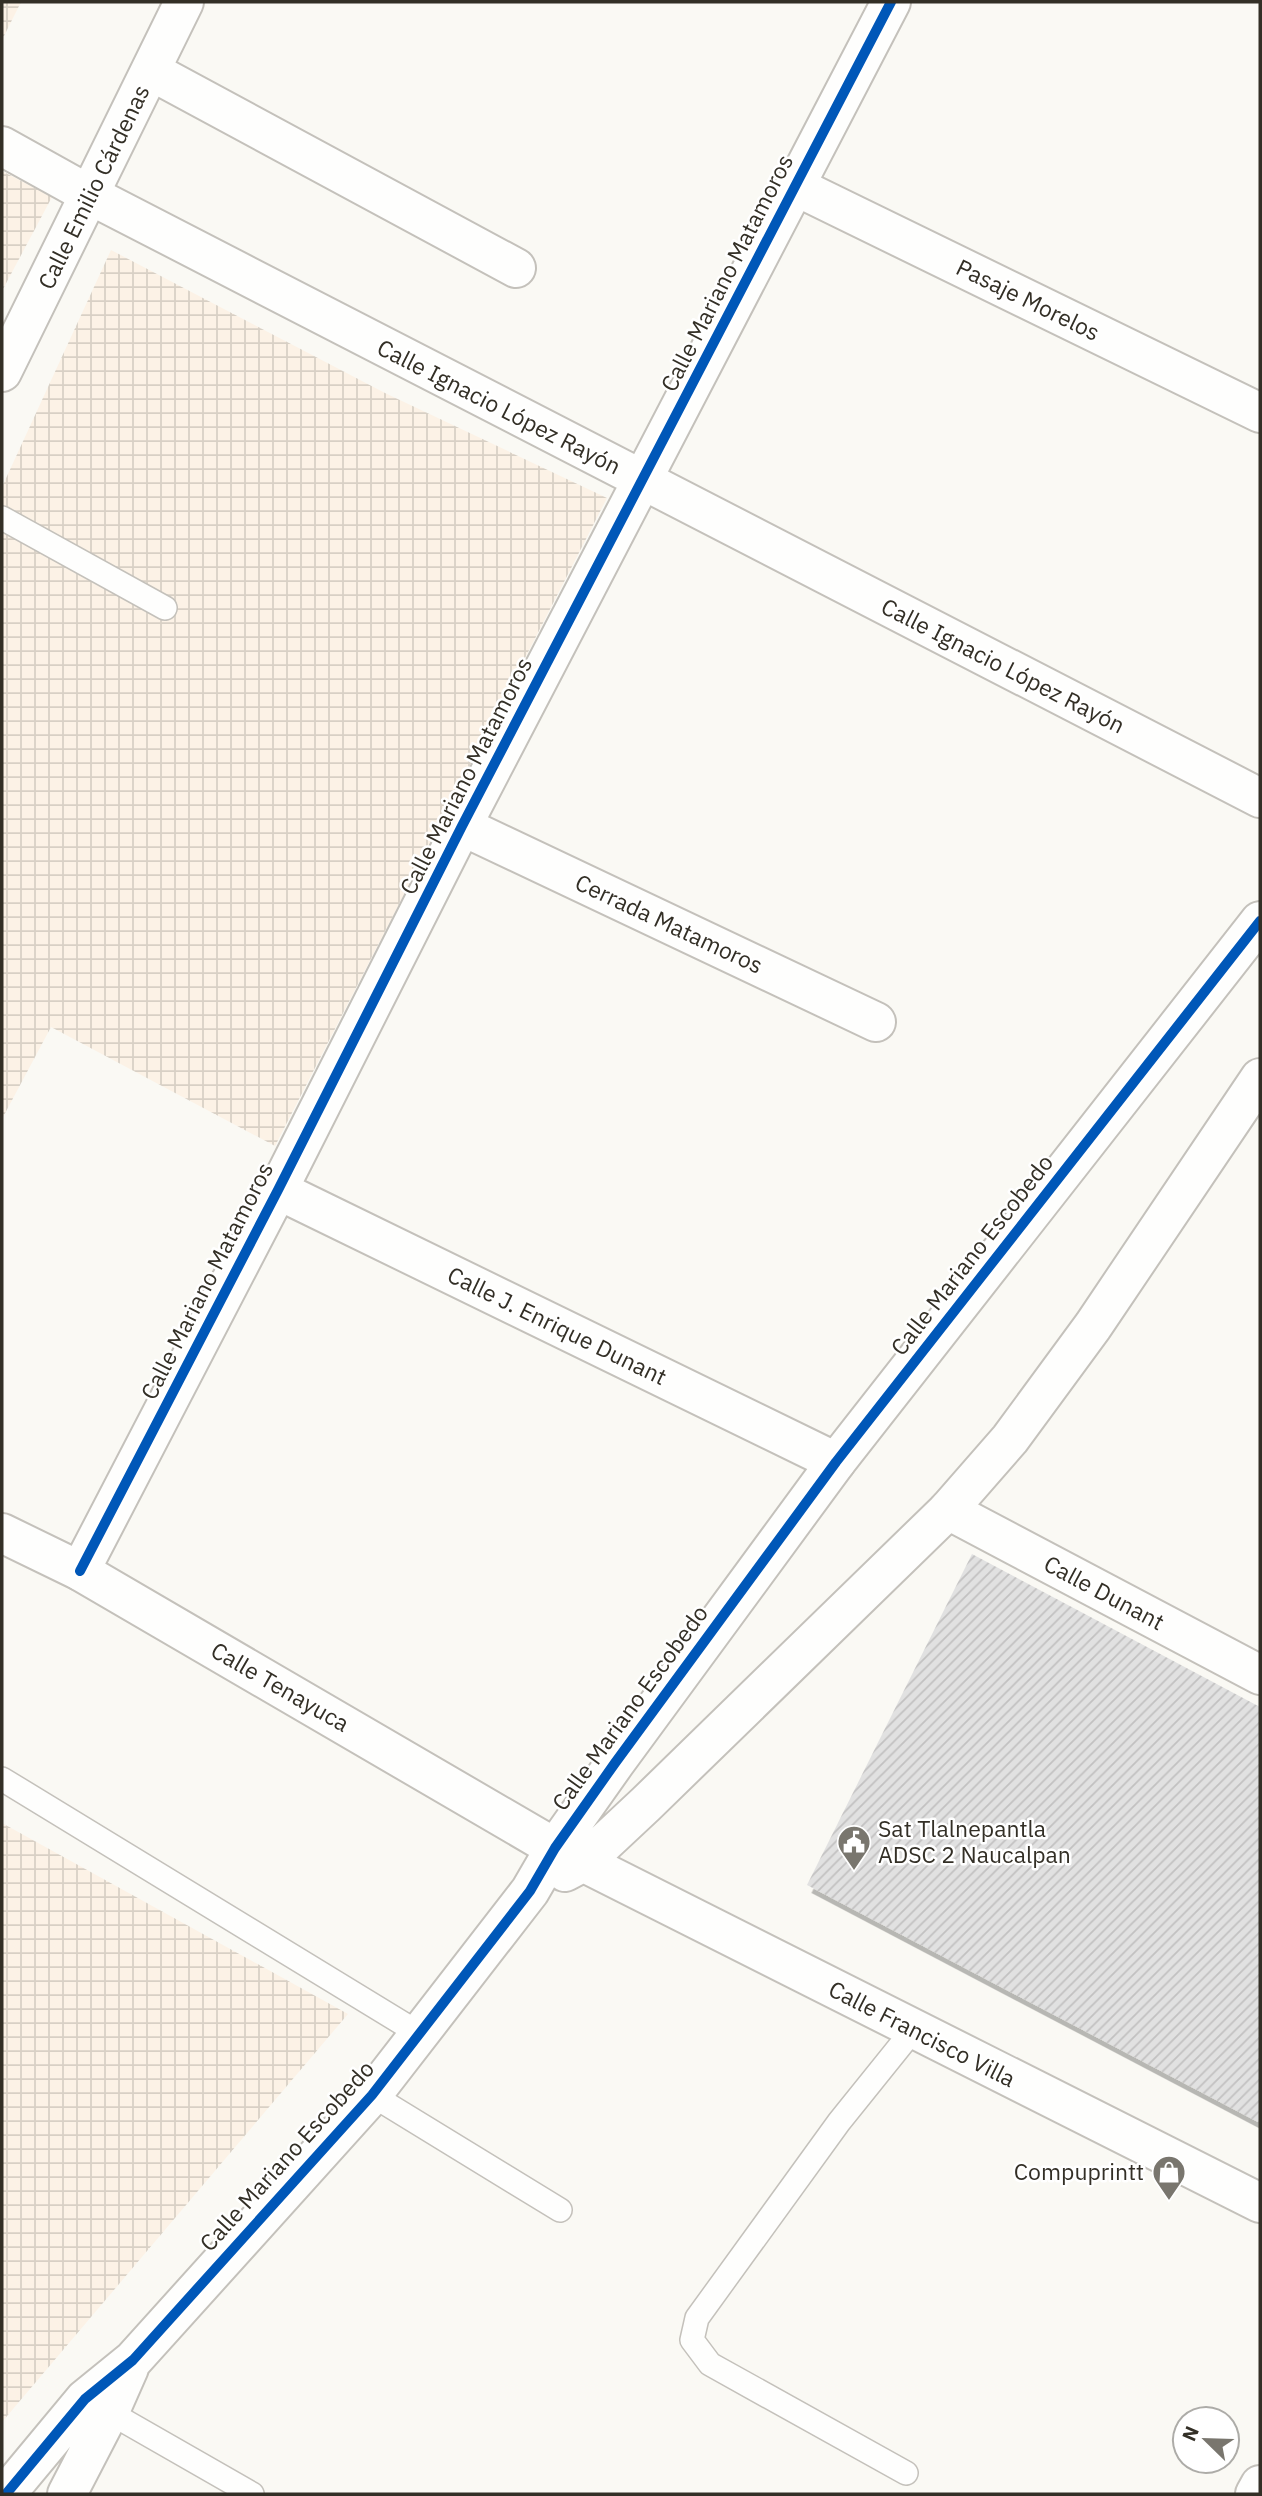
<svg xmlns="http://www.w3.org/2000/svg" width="1262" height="2496" font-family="'IBM Plex Sans',sans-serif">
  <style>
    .industrial { fill: url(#industrial-grid) }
    .building { fill: url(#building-hatch); filter: url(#shadow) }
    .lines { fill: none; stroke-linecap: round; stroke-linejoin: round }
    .lane-casing { stroke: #c4c1bb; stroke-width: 26 }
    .street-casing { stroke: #c4c1bb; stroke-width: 42 }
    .secondary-casing { stroke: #c4c1bb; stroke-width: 42 }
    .lane { stroke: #fefefd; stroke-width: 23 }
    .street { stroke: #fefefd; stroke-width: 38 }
    .secondary { stroke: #fefefd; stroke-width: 38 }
    .cycleway-casing { stroke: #fff; stroke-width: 15 }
    .cycleway { stroke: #0057b8; stroke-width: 10 }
    .labels { text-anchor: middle; stroke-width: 5; stroke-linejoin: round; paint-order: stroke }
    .street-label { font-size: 23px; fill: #332f26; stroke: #fff }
    .poi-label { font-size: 23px; fill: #332f26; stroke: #fff; text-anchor: start }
  </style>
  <defs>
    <pattern id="industrial-grid" width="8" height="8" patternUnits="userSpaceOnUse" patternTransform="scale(1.75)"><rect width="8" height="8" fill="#fcf2e6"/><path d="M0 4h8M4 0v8" fill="none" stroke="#d8d0c5"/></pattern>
    <pattern id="building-hatch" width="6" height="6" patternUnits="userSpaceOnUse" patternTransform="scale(1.75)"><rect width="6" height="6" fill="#e1e1e1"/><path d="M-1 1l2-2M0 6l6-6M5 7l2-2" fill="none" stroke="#c2c1c1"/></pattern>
    <filter id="shadow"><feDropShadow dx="4.5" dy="8" stdDeviation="0" flood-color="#0004"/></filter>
  </defs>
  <rect width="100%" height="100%" fill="#faf9f4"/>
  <path class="industrial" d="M2 2H21L2 40Z
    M2 171 52 197 2 291Z
    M111 250 385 393 607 498 275 1146 51 1027 2 1119V487Z
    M2 1823 348 2014 2 2422Z"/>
  <path class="building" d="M972 1554 1260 1707V2117L1258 2122 807 1885Z"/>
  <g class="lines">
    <defs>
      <path id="lane" d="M2 518 165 608
        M2 1779 420 2034
        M372 2095 560 2210
        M100 2407 252 2494
        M906 2473 710 2364 692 2340 697 2318 839 2122 913 2030"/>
      <path id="street" d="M151 71 516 268
        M2 146 90 195 1260 798
        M795 186 1260 413
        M462 826 876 1022
        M278 1190 836 1462
        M948 1510 1260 1675
        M80 1571 278 1190 462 826 891 2"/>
      <path id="secondary" d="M2 372 184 2
        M2 1533 80 1571 555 1848 1260 2203
        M565 1872 584 1862 646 1804 948 1510 1010 1439 1093 1326 1260 1078
        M6 2494 85 2399 133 2360 372 2095 530 1891 555 1848 615 1763 836 1462 1260 921
        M67 2494 110 2411 129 2368
        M1255 2494 1260 2485"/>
    </defs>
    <use href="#lane" class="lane-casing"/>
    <use href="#street" class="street-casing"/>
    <use href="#secondary" class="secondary-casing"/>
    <use href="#lane" class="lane"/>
    <use href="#street" class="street"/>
    <use href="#secondary" class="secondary"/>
    <defs>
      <path id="cycleway" d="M80 1571 278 1190 462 826 891 2
        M6 2494 85 2399 133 2360 372 2095 530 1891 555 1848 615 1763 836 1462 1260 921"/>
    </defs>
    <use href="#cycleway" class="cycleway-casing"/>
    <use href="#cycleway" class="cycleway"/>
  </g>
  <defs>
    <symbol id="civic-pin" viewBox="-11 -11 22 30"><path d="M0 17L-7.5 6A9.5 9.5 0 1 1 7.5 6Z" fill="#79766e" stroke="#fff"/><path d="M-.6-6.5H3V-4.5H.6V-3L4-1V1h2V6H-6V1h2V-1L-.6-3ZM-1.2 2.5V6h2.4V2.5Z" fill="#fff"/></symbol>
    <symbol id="shop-pin" viewBox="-11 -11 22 30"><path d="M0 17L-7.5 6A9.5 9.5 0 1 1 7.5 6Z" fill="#79766e" stroke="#fff"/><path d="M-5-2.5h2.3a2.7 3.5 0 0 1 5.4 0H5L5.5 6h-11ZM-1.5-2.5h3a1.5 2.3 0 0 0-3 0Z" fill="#fff"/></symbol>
  </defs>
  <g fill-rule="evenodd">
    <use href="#civic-pin" x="835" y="1823" width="38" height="52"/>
    <use href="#shop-pin" x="1150" y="2153" width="38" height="52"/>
  </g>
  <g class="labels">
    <g class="street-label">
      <text transform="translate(94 187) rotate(-64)" y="8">Calle Emilio Cárdenas</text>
      <text transform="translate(727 273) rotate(-63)" y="8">Calle Mariano Matamoros</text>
      <text transform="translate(1028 300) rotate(26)" y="8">Pasaje Morelos</text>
      <text transform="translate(499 407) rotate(27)" y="8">Calle Ignacio López Rayón</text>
      <text transform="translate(1003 666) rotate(27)" y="8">Calle Ignacio López Rayón</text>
      <text transform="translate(466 776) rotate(-63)" y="8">Calle Mariano Matamoros</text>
      <text transform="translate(669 924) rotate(25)" y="8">Cerrada Matamoros</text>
      <text transform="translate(972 1255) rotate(-52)" y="8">Calle Mariano Escobedo</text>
      <text transform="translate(207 1281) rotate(-63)" y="8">Calle Mariano Matamoros</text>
      <text transform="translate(557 1326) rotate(26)" y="8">Calle J. Enrique Dunant</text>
      <text transform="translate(1104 1593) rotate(28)" y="8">Calle Dunant</text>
      <text transform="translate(280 1687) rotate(30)" y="8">Calle Tenayuca</text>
      <text transform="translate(630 1708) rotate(-54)" y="8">Calle Mariano Escobedo</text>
      <text transform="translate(922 2034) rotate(27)" y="8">Calle Francisco Villa</text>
      <text transform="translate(287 2156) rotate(-48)" y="8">Calle Mariano Escobedo</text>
    </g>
    <g class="poi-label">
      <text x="878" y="1837">Sat Tlalnepantla<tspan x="878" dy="26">ADSC 2 Naucalpan</tspan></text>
      <text x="1144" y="2180" text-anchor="end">Compuprintt</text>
    </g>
  </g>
  <rect width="1262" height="2496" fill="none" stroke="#332f26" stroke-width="7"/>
  <g transform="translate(1206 2440) rotate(293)"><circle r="33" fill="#ffffff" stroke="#adaca8" stroke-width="2"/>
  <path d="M0-5L12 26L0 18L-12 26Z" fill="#79766e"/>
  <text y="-10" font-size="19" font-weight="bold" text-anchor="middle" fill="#332f26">N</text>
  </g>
</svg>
